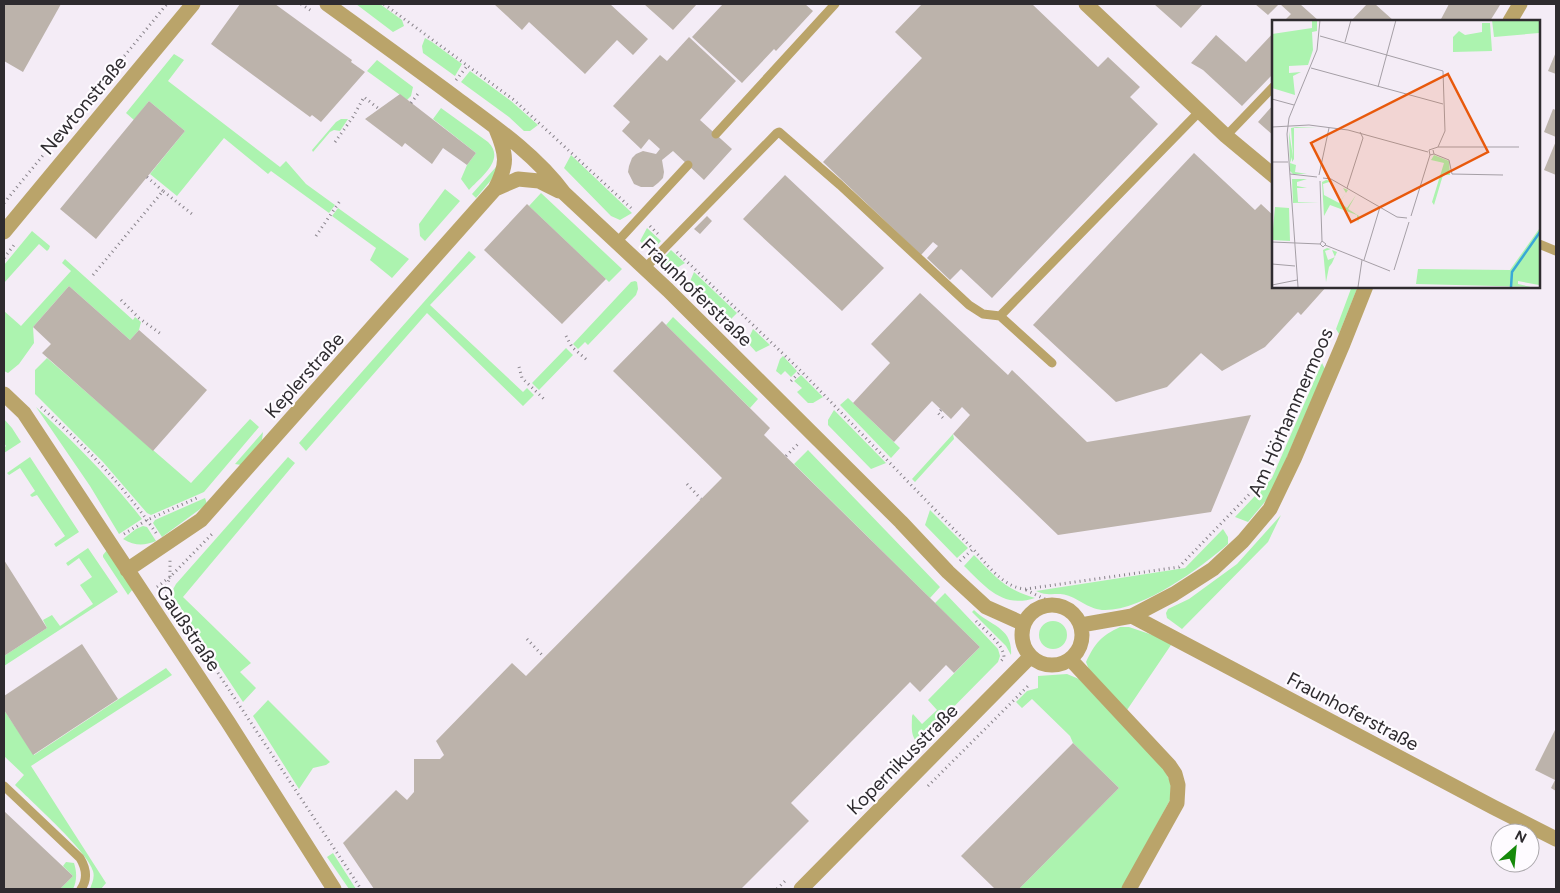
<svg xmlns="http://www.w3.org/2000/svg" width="1560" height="893" font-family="Figtree,sans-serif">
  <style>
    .green { fill: #acf3af }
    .building { fill: #bcb3ab }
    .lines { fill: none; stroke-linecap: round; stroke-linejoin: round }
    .path { stroke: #878289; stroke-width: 3; stroke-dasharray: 1 4; stroke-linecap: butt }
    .lane { stroke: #baa46a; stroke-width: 9 }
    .street { stroke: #baa46a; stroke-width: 15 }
    .labels { text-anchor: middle; stroke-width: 4.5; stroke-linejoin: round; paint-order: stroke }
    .street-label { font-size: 19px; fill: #2e2b2f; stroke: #fefbff }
    .inset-river { fill: none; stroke: #39a8d7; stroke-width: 2.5 }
    .inset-road { fill: none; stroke: #a59fa6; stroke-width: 1 }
    .view { fill: #e8590c; fill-opacity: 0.15; stroke: #e8590c; stroke-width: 2.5 }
    .inset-edge { fill: none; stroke: #2e2b2f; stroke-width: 2.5 }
  </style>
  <rect width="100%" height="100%" fill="#f4ecf6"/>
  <path class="green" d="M356 4H380L402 20 404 26 393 32Z
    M425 38 432 42 462 64 455 76 423 53 422 46Z
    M174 54 184 60 168 81 280 167 286 161 306 184 335 205 329 213 271 171 268 174 224 138 177 196 150 174 185 131 149 101 134 120 126 113Z
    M377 60 413 87 411 96 407 100 367 71Z
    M470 71 511 101 538 125 530 131H524L509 117 461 82Z
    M441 108 488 142C506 159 481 177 469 190L461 179 467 165 476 153 433 119Z
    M341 119H348L340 131 334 130 330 132 313 152 312 150 336 122Z
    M571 155 632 213 620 220 611 216 564 168Z
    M496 167 497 173 476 198 472 194Z
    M445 189 460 201 425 241 420 236 419 224Z
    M541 193 622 269 609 282 529 206Z
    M338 208 409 259 392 278 370 260 376 248 332 216Z
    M647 228 661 241 651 252 640 241Z
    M32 231 50 246 49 249 47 251 39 244 4 283V265Z
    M671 250 685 263 672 271 661 261Z
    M469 251 476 257 430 305 523 392 527 388 534 395 523 406 427 313 306 451 299 443Z
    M65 259 133 320 135 317 141 322 139 330 130 340 69 286 33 327 34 343 19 364 8 373 4 371V311L21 326 71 271 62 263Z
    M694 272 737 313 726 324 688 286Z
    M635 281 637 282 638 289 636 295 588 345 585 342 578 349 573 344 631 282Z
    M1352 286H1358L1339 334 1336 329Z
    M673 317 758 399 750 408 666 325Z
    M753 329 770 345 756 352 747 342Z
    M566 348 573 355 539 390 532 383Z
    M783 356 797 371 791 377 785 371 781 375 776 371 780 359Z
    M47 358 191 483 250 419 259 427 204 492 151 515 147 513 103 462 35 394V370Z
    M1322 363 1325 369 1277 480 1269 497 1248 522 1235 517 1272 478Z
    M801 375 823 397 813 403H808L797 392 802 388 794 381Z
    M848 398 900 448 891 458 840 405Z
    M36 407C74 442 110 478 142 519L119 534 90 486Z
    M834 410 886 463 871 469 828 425V420Z
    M4 419 12 428 21 442 4 453V448L6 446 4 443Z
    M263 432 262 440 241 465 235 464Z
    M953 434 954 439 915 482 912 479Z
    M808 450 940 587 930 598 794 464Z
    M30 457 79 532 56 547 54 544 65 536 37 495 32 497 30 495 35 491 20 468 9 475 7 473Z
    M288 457 295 463 183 597 251 663 240 672 256 688 243 702 171 593 176 584Z
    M205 498 207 504 162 537 153 523 155 520Z
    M930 510 968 548 957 558 925 525Z
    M1281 515 1268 542 1182 629 1167 618 1166 613 1168 609 1189 599 1237 564Z
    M143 526 147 527 156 541C144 546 135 546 123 539L136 529Z
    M1223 529 1228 537V544C1200 568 1144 610 1105 610 1089 610 1080 599 1066 595 1059 593 1053 595 1047 594 1043 594 1039 592 1036 591L1185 568Z
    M88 548 118 592 4 666V656L47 628 43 620 52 615 60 626 93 604 80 585 92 577 79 558 68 566 66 563Z
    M107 550 133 589 128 595 103 557V555Z
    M974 555C996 577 1004 589 1035 598 1002 609 985 586 964 566Z
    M945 593 998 649 1000 656 998 662 918 743C910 736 912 726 912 716L913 714 922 724 937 710 928 700 980 647 935 603Z
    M974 610C990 626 1013 627 1011 655L1006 646 972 612Z
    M1039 635a14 14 0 1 1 28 0a14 14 0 1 1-28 0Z
    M1120 627H1129L1173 642 1127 710 1090 672 1086 662C1095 643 1101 636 1120 627Z
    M166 668 172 675 31 766 106 883 101 889H90C92 883 95 878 93 871 88 852 32 802 15 785L24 775 4 756V710L34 755Z
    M1067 674 1079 679 1163 768 1171 783 1170 800 1122 889H1019L1119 788 1073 743 1070 736 1032 699 1022 708 1016 702 1027 691 1038 688V676Z
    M268 700 330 762 326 765 313 768 299 789 253 716Z
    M333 853 356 889H349L327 857Z
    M66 862 74 863C77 872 77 881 73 889H60L73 876 63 866Z"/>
  <path class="building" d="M4 4H61L23 72 4 61Z
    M240 4H275L352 60 351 62 365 72 321 122 312 115 310 117 211 44Z
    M494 4H610L648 39 633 55 617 40 585 74 529 22 522 30Z
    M644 4H697L673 30Z
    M723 4H805L813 11 776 51 774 49 742 83 692 37Z
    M922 4H1032L1098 67 1108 57 1140 87 1130 97 1158 124 992 298 961 269 950 280 927 258 938 246 933 242 921 255 823 162 922 58 895 32Z
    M1154 4H1203L1181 28Z
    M1255 4H1279L1268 15Z
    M1280 4H1300L1319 21H1284L1291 14Z
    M1367 4H1375L1394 21H1351Z
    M1449 4H1498L1500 5 1490 21H1440Z
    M1274 32V73L1242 106 1203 70 1191 63 1216 35 1246 62Z
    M689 37 736 81 700 120 732 149 704 180 673 151 662 160 664 172 663 178 658 183 653 187H641L634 184 628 172 629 166 632 158 636 154 643 151 656 154 660 149 649 139 641 149 622 131 630 122 613 106 660 55 667 61Z
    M1556 52V74L1548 71Z
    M400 94 476 153 467 165 443 148 432 164 405 143 402 147 365 119Z
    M149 101 185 131 96 239 60 209Z
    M1274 104V136L1258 122Z
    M1553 109 1556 110V137L1544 132Z
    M1556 141V175L1544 170Z
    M1194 153 1255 210 1261 204 1274 216V286H1327L1301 315 1298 312 1265 347 1222 371 1201 353 1167 387 1116 402 1033 325Z
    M785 175 884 268 842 311 743 219Z
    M527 204 606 279 562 324 484 250Z
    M707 216 712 221 700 234 694 229Z
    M69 286 130 340 139 330 207 390 153 451 42 353 51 344 33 327Z
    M920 293 1008 375 1012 370 1087 442 1251 415 1211 512 1058 535 953 434 970 415 962 407 951 419 932 401 894 442 853 403 890 363 871 344Z
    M662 321 770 428 764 435 980 647 954 673 946 665 920 692 910 682 791 803 809 821 741 889H374L343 843 396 790 407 800 414 792V759H440L444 755 436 741 512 663 526 676 722 478 613 371Z
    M4 560 47 628 4 656Z
    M82 644 118 699 33 755 4 710V696Z
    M1556 728V791L1551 788 1555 780 1535 770Z
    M1073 743 1119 788 1019 889H995L961 856Z
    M4 811 73 876 60 889H4Z"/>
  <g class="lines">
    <path class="path" d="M301 4 313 12
      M384 4 514 100 631 208
      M456 80 468 65
      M411 103 420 91
      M335 142 353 117 364 97 379 109
      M147 177 163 191
      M4 203 167 4
      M650 226 659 235
      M316 236 340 201
      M677 252 801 371 973 549
      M4 258 14 245
      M93 275 163 191 192 214
      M121 300 139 318 161 334
      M566 336 572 347 587 360
      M519 367 522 378 546 401
      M791 381 801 371
      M41 407C83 444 124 486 156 533
      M941 410 938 413 945 420
      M786 456 800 442
      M687 484 701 499
      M124 534 147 520 199 497
      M960 561 973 549C987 564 1003 588 1026 589L1179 567 1266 477
      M157 587 170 577 212 534
      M1026 590 1057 605
      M166 595 164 592 170 577V560
      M171 602 361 889
      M976 621C985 631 1004 644 1004 658L1001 661
      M527 639 544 657
      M928 786 1028 686 1026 684
      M777 889 787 879"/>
    <path class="lane" d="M716 134 835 4
      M1226 136 1274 86
      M617 242 688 165
      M1539 244 1556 251
      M645 268 777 133 779 132 840 185 969 305 983 314 1000 316
      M1052 363 1000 316 1200 111
      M4 786 80 858C86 868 88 879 81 889"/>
    <path class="street" d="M327 4C370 35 413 66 456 98 494 126 536 155 564 193L668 290 901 522 948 572 986 607 1024 624
      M1086 4 1226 136 1274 176
      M1510 21 1520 4
      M495 189 518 179 539 181 559 191
      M4 232 193 4
      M4 394 24 413 228 722 334 889
      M127 570 201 520 495 189C508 164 507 155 496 129
      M1022 635a30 30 0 1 1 60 0a30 30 0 1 1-60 0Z
      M1132 616 1493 807 1556 839
      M1081 625 1132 616 1174 594 1213 569 1243 541 1270 509 1294 459 1343 344 1366 286
      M1071 660 1169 765 1175 774 1178 785 1177 803 1129 889
      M801 889 1030 657"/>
  </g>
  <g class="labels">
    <g class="street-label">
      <text transform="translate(83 105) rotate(-50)" y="7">Newtonstraße</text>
      <text transform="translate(697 292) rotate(44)" y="7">Fraunhoferstraße</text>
      <text transform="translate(304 375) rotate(-48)" y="7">Keplerstraße</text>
      <text transform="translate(1290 412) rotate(-66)" y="7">Am Hörhammermoos</text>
      <text transform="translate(189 628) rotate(56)" y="7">Gaußstraße</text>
      <text transform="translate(1353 711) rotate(28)" y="7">Fraunhoferstraße</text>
      <text transform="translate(902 759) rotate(-45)" y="7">Kopernikusstraße</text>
    </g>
  </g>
  <g transform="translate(1272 20)">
    <rect width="268" height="268" fill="#f4ecf6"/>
    <path d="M40 0H45V11L40 12 41 30 36 45 17 46V53L29 52 21 56 23 75 0 68V14L40 8ZM220 0H267V13L222 17ZM210 3H218L220 31 181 32V17L187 11 193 15 210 12ZM24 107H45L22 108V139L20 142V137L18 143 24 145 23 152 35 154H21L18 151 17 111 21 137 19 108ZM162 135 177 141 178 155H171L162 185 160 182 172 143 159 140ZM20 159H35L25 162V166L35 168H25L26 182H47L21 183ZM54 160 60 161 51 164 52 175 67 183 74 173 71 168 76 170 68 182 75 188 84 175 76 189 87 196 86 203 85 195 58 185 52 196 50 162ZM3 187 17 188 18 221 0 220ZM267 209V265L246 261V264L259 267 144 264 146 249 238 250ZM55 228 59 229 53 231 56 240 63 237 60 230 65 232 60 243 57 247 54 262 51 230Z" fill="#acf3af"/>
    <path class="inset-river" d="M239 267 240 252 268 212"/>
    <path class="inset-road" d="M48 16 171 51 173 111 166 127 157 130 158 135 162 134 161 130M73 22 79 0M39 48 171 84M106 67 124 0M0 79 22 85M0 107 37 105 76 110 156 132M166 127H247M162 134 177 140 180 154 231 155M0 142H16M18 154 45 157M47 155 57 108M51 158 59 159 125 197 135 198M48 161 50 221 48 224 51 227 54 224 50 221M75 168 91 118 88 112M139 196 158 135M0 222 48 224M53 225 118 251M92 240 108 187M0 244 23 246M122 250 137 202M0 265 25 260M26 267 15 114 17 98 45 30 48 0M86 267 90 240"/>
    <path class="view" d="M176 54 216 132 79 202 39 123Z"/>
    <rect width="268" height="268" class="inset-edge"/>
  </g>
  <rect width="1560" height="893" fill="none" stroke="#2e2b2f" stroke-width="10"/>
  <g transform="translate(1515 848) rotate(27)"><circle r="24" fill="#fefbff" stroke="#aba8ac"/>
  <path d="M0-4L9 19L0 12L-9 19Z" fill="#15890a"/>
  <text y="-8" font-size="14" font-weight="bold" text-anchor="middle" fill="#2e2b2f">N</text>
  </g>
</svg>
